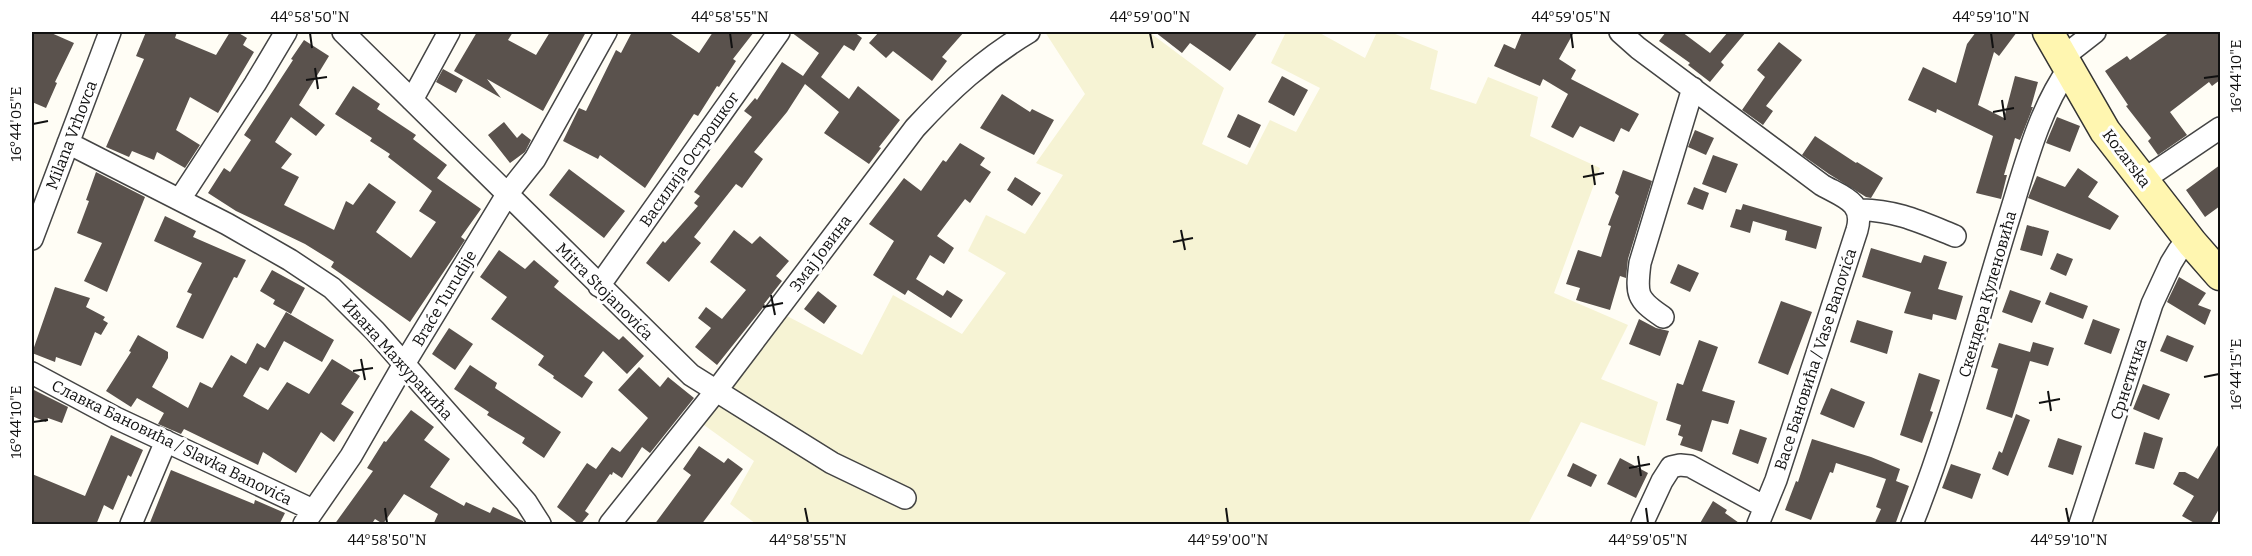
<svg xmlns="http://www.w3.org/2000/svg" width="2252" height="556" font-family="Bitter,serif">
  <style>
    .farmland { fill: #f6f3d4 }
    .building { fill: #5a524d }
    .lines { fill: none; stroke-linecap: round; stroke-linejoin: round }
    .street-casing { stroke: #444; stroke-width: 24 }
    .secondary-casing { stroke: #333; stroke-width: 33 }
    .street { stroke: #fff; stroke-width: 21 }
    .secondary { stroke: #fff6b0; stroke-width: 30 }
    .ticks { fill: none; stroke: #111; stroke-width: 2 }
    .labels { text-anchor: middle; stroke-width: 6; stroke-linejoin: round; paint-order: stroke }
    .street-label { font-size: 16px; fill: #111; stroke: #fff }
    .neatline { fill: none; stroke: #111; stroke-width: 2 }
    .ticks-label { font-size: 15px; text-anchor: middle; fill: #111 }
  </style>
  <rect width="100%" height="100%" fill="#fffdf5"/>
  <path class="farmland" d="M1045 32H1149L1224 88 1202 144 1247 165 1270 120 1296 132 1320 88 1271 63 1286 32H1318L1365 58 1377 32H1390L1438 51 1430 89 1476 104 1488 77 1538 97 1530 136 1600 168 1554 293 1628 325 1601 379 1658 402 1645 446 1581 422 1528 524H756L730 504 754 461 697 420 785 315 862 355 893 295 962 334 1006 273 968 251 986 215 1025 234 1063 175 1036 163 1085 94Z"/>
  <path class="building" d="M32 32H49L74 43 55 82 57 83 46 108 32 102Z
    M146 32H177L175 38 216 55 230 32H237L247 38 243 45 254 52 218 113 190 97 176 130 200 145 185 168 157 152 154 160 132 151 129 157 106 147 144 59 136 56Z
    M477 32H513L508 40 536 55 550 32H586L543 111 487 79 501 98 454 71Z
    M632 32H668L699 53 713 32H754L733 59 736 61 719 87 717 86 698 116 694 114 645 188 600 155 598 159 563 141 579 108 586 111 616 50 621 53Z
    M791 32H854L862 38 854 51 844 45 821 77 849 99 858 86 900 120 879 147 881 148 869 164 824 133 839 112 805 84 787 112 754 152 763 159 742 188 736 184 694 237 701 243 669 282 646 263 663 241 665 243 698 206 694 203 700 196 694 192 752 117 744 111 755 98 757 100 782 62 803 76 819 53Z
    M879 32H964L942 57 947 61 932 81 893 51 886 58 869 43Z
    M1155 32H1258L1230 71 1190 43 1182 53Z
    M1522 32H1574L1559 59 1576 70 1571 79 1639 114 1629 132 1621 128 1614 142 1580 126 1573 138 1551 127 1568 94 1543 79 1540 86 1494 66 1504 44 1515 49Z
    M1666 32H1682L1710 53 1728 32H1746L1721 62 1724 65 1710 82 1688 65 1690 63 1659 41Z
    M1976 32H2017L1999 56 1994 52 1978 105 2004 118 2015 76 2038 82 2031 107H2033L2020 140 2015 138 2004 175H2007L2001 199 1976 193 1993 136 1937 109 1936 113 1908 100 1923 67 1956 83 1967 44Z
    M2170 32H2220V80L2212 86 2209 82 2170 112 2187 135 2158 155 2148 141 2151 138 2126 106 2128 105 2105 71 2127 56 2130 60Z
    M304 40 329 56 299 105 325 125 316 136 291 117 275 142 292 154 281 168 299 177 284 205 334 230 346 201 353 205 369 183 396 202 376 232 411 258 436 222 419 211 432 191 388 157 390 154 370 141 372 138 335 114 353 86 380 104 377 109 416 135 413 139 447 165 437 178 481 209 461 237 465 240 457 252 410 322 331 267 334 262 305 244 236 211 208 193 224 168 230 172 251 140 244 135 293 60 291 59Z
    M1779 42 1802 60 1766 106 1773 111 1763 125 1742 110 1765 77 1757 70Z
    M443 69 463 80 456 93 436 82Z
    M1282 76 1308 90 1294 116 1268 102Z
    M1002 94 1030 112 1032 109 1054 120 1034 155 980 128Z
    M1238 114 1261 125 1250 148 1227 137Z
    M2057 117 2080 126 2070 152 2046 143Z
    M504 122 517 138 522 133 531 140 525 152 510 163 488 135Z
    M1695 130 1714 138 1706 155 1688 147Z
    M1815 136 1856 163 1857 162 1883 178 1871 198 1866 197 1829 174 1802 155Z
    M960 143 985 158 980 165 991 172 970 203 965 199 937 236 954 248 944 264 930 255 916 279 943 296 947 290 963 300 951 318 908 290 905 295 873 275 894 241 869 224 904 178 921 191 943 160 946 162Z
    M1713 155 1738 164 1726 193 1702 184Z
    M2220 165V206L2205 217 2186 190Z
    M2078 168 2098 182 2088 197 2119 216 2110 230 2028 198 2037 176 2065 187Z
    M569 169 625 211 604 238 549 195Z
    M1623 170 1652 181 1628 259 1626 278 1620 276 1610 310 1576 300 1580 288 1566 284 1578 250 1601 257 1611 226 1608 225 1619 196 1615 193Z
    M96 172 145 197 107 292 84 281 102 243 77 233 89 201 86 200Z
    M1015 177 1041 193 1032 206 1007 190Z
    M1694 187 1709 193 1703 210 1687 204Z
    M1743 204 1822 227 1816 249 1785 240 1787 231 1753 221 1750 233 1730 227 1736 209 1741 210Z
    M165 216 196 231 193 237 246 260 237 278 234 277 203 339 176 327 192 294 187 292 202 263 154 241Z
    M2027 225 2049 231 2042 256 2020 250Z
    M734 230 752 244 760 236 789 261 776 276 782 281 764 304 765 305 717 365 695 347 711 328 698 318 706 307 722 319 746 290 710 262Z
    M1871 248 1921 263 1924 255 1947 262 1938 289 1963 296 1956 320 1933 314 1932 320 1904 313 1911 292 1862 277Z
    M499 250 525 269 534 260 559 281 554 287 619 340 623 336 644 356 627 374 603 351 584 376 593 382 582 398 553 378 554 376 538 365 544 356 491 319 507 297 480 277Z
    M2057 253 2073 259 2066 276 2050 269Z
    M1678 264 1699 273 1690 292 1670 283Z
    M272 270 305 288 291 314 273 304 275 300 260 291Z
    M2179 277 2206 293 2198 305 2211 310 2205 325 2167 302Z
    M55 287 90 298 86 307 105 317 103 320 108 323 101 335 95 332 81 366 56 357 55 362 32 353Z
    M2010 290 2041 301 2032 323 2002 312Z
    M818 291 837 306 824 324 804 309Z
    M2050 292 2088 306 2083 319 2045 304Z
    M1781 301 1812 312 1788 375 1758 363Z
    M286 312 334 340 322 362 284 341 268 371 260 367 243 396 268 410 287 382 309 394 332 359 360 376 341 404 354 412 334 442 321 432 296 473 263 452 258 465 184 429 181 434 158 424 164 413 137 398 131 407 106 391 131 352 129 351 138 335 168 352V358L152 387 188 408 200 382 212 388 231 355 246 364 257 343 265 348Z
    M1639 319 1656 328 1669 331 1660 356 1629 344Z
    M2093 319 2120 329 2111 354 2084 344Z
    M1857 320 1893 331 1887 354 1850 342Z
    M449 328 473 344 455 370 432 354Z
    M2167 335 2194 346 2187 362 2160 351Z
    M1699 340 1718 347 1702 391 1735 401 1728 424 1712 420 1702 452 1680 445 1683 437 1678 435 1681 425 1666 420 1677 383 1683 385Z
    M2033 342 2054 348 2048 366 2030 361 2012 418 1986 409 1998 369 1991 367 1999 343 2030 352Z
    M470 365 497 383 495 388 561 432 544 458 522 443 525 438 487 415 489 412 454 389Z
    M639 367 660 387 668 377 694 398 650 453 642 447 622 478 613 472 612 475 610 474 585 511 589 514 580 525 557 507 587 463 596 469 612 447 620 452 648 418 618 390Z
    M1919 373 1940 380 1930 411 1933 412 1922 443 1900 435Z
    M2143 384 2170 394 2159 420 2133 409Z
    M1831 388 1865 402 1854 428 1820 414Z
    M32 389 68 407 62 423 48 418 46 422 32 416Z
    M411 410 434 427 424 440 450 459 430 487 464 506 466 502 490 513 493 507 523 521 525 525H433L438 514 404 494 383 524 375 519 371 525H334L373 471 367 468 384 441 386 442Z
    M2016 414 2030 420 2008 476 1992 469 1999 451 2002 453Z
    M1740 429 1767 438 1758 464 1732 454Z
    M2144 432 2163 438 2154 469 2135 464Z
    M111 435 143 450 131 477 128 475 113 510 104 505 96 525H32V474L85 496Z
    M2058 438 2082 446 2073 475 2048 467Z
    M1812 439 1871 457 1900 469 1896 481 1909 486 1895 525H1874L1881 509 1876 507 1886 479 1836 463 1833 473 1830 472 1811 520 1785 510 1796 481 1798 482Z
    M2220 442V507L2210 525H2198L2182 516 2194 496 2173 484 2179 472H2185L2198 479Z
    M699 446 724 463 728 458 743 469 701 525H654L691 475 683 469Z
    M1620 458 1648 473 1636 498 1607 484Z
    M1573 463 1597 475 1591 487 1567 476Z
    M1951 464 1981 474 1972 499 1942 488Z
    M171 470 254 504 255 500 285 513 279 525H149Z
    M1713 501 1727 510 1725 513 1742 525H1699Z"/>
  <g class="lines">
    <defs>
      <path id="street" d="M343 32 691 375 832 463 905 498
        M1620 32 1638 48 1822 185C1843 197 1865 202 1857 230L1776 480 1758 524
        M2063 57 2095 32
        M412 100 449 32
        M68 143 227 224 290 260 332 288 375 331 526 502 540 524
        M2143 180 2220 128
        M180 199 255 84 286 32
        M1858 210C1894 209 1923 223 1955 236
        M32 239 110 32
        M599 286 779 32
        M1663 317C1636 299 1636 294 1640 263L1693 88
        M32 373 116 418 313 510
        M131 524 166 441
        M304 524 351 456 404 364 508 193 535 159 606 32
        M610 524 716 391 915 128C951 89 984 59 1029 32
        M1642 524 1662 481 1671 467 1680 465 1690 466 1765 507
        M1912 524C1951 427 1976 324 2007 224 2024 171 2037 113 2069 68
        M2080 524 2152 304 2171 263 2179 250 2192 243"/>
      <path id="secondary" d="M2048 32 2105 131 2192 243 2220 275"/>
    </defs>
    <use href="#street" class="street-casing"/>
    <use href="#secondary" class="secondary-casing"/>
    <use href="#street" class="street"/>
    <use href="#secondary" class="secondary"/>
  </g>
  <path class="ticks" d="M310 33 312 48M730 33 732 48M1150 33 1153 48M1571 33 1573 48M1991 33 1993 48M315 68 318 89M2204 78 2219 76M306 80 327 77M2002 100 2005 120M1993 112 2014 108M33 124 48 121M1592 165 1595 185M1583 177 1604 173M1181 230 1185 250M1173 242 1193 238M771 295 775 315M763 307 783 303M361 359 365 380M353 371 373 368M2204 377 2219 374M2048 391 2051 411M2039 403 2060 399M33 422 48 420M1638 456 1641 476M1629 468 1650 464M385 508 387 523M805 508 808 523M1226 508 1228 523M1646 508 1648 523M2066 508 2069 523"/>
  <g class="labels">
    <g class="street-label">
      <text transform="translate(71 135) rotate(-69)" y="6">Milana Vrhovca</text>
      <text transform="translate(2127 158) rotate(53)" y="6">Kozarska</text>
      <text transform="translate(689 159) rotate(-55)" y="6">Василија Острошког</text>
      <text transform="translate(820 253) rotate(-53)" y="6">Змај Јовина</text>
      <text transform="translate(605 291) rotate(45)" y="6">Mitra Stojanovića</text>
      <text transform="translate(1987 294) rotate(-74)" y="6">Скендера Куленовића</text>
      <text transform="translate(444 298) rotate(-59)" y="6">Braće Turudije</text>
      <text transform="translate(398 359) rotate(48)" y="6">Ивана Мажуранића</text>
      <text transform="translate(1815 359) rotate(-72)" y="6">Васе Бановића / Vase Banovića</text>
      <text transform="translate(2128 379) rotate(-72)" y="6">Срнетичка</text>
      <text transform="translate(172 442) rotate(26)" y="6">Славка Бановића / Slavka Banovića</text>
    </g>
  </g>
  <rect width="2252" height="556" fill="none" stroke="#ffffff" stroke-width="66"/>
  <rect x="33" y="33" width="2186" height="490" class="neatline"/>
  <g class="ticks-label">
    <text x="310" y="22">44°58'50"N</text>
    <text x="730" y="22">44°58'55"N</text>
    <text x="1150" y="22">44°59'00"N</text>
    <text x="1571" y="22">44°59'05"N</text>
    <text x="1991" y="22">44°59'10"N</text>
    <text transform="translate(2236 76) rotate(-90)" y="5">16°44'10"E</text>
    <text transform="translate(16 124) rotate(-90)" y="5">16°44'05"E</text>
    <text transform="translate(2236 374) rotate(-90)" y="5">16°44'15"E</text>
    <text transform="translate(16 422) rotate(-90)" y="5">16°44'10"E</text>
    <text x="387" y="545">44°58'50"N</text>
    <text x="808" y="545">44°58'55"N</text>
    <text x="1228" y="545">44°59'00"N</text>
    <text x="1648" y="545">44°59'05"N</text>
    <text x="2069" y="545">44°59'10"N</text>
  </g>
</svg>
